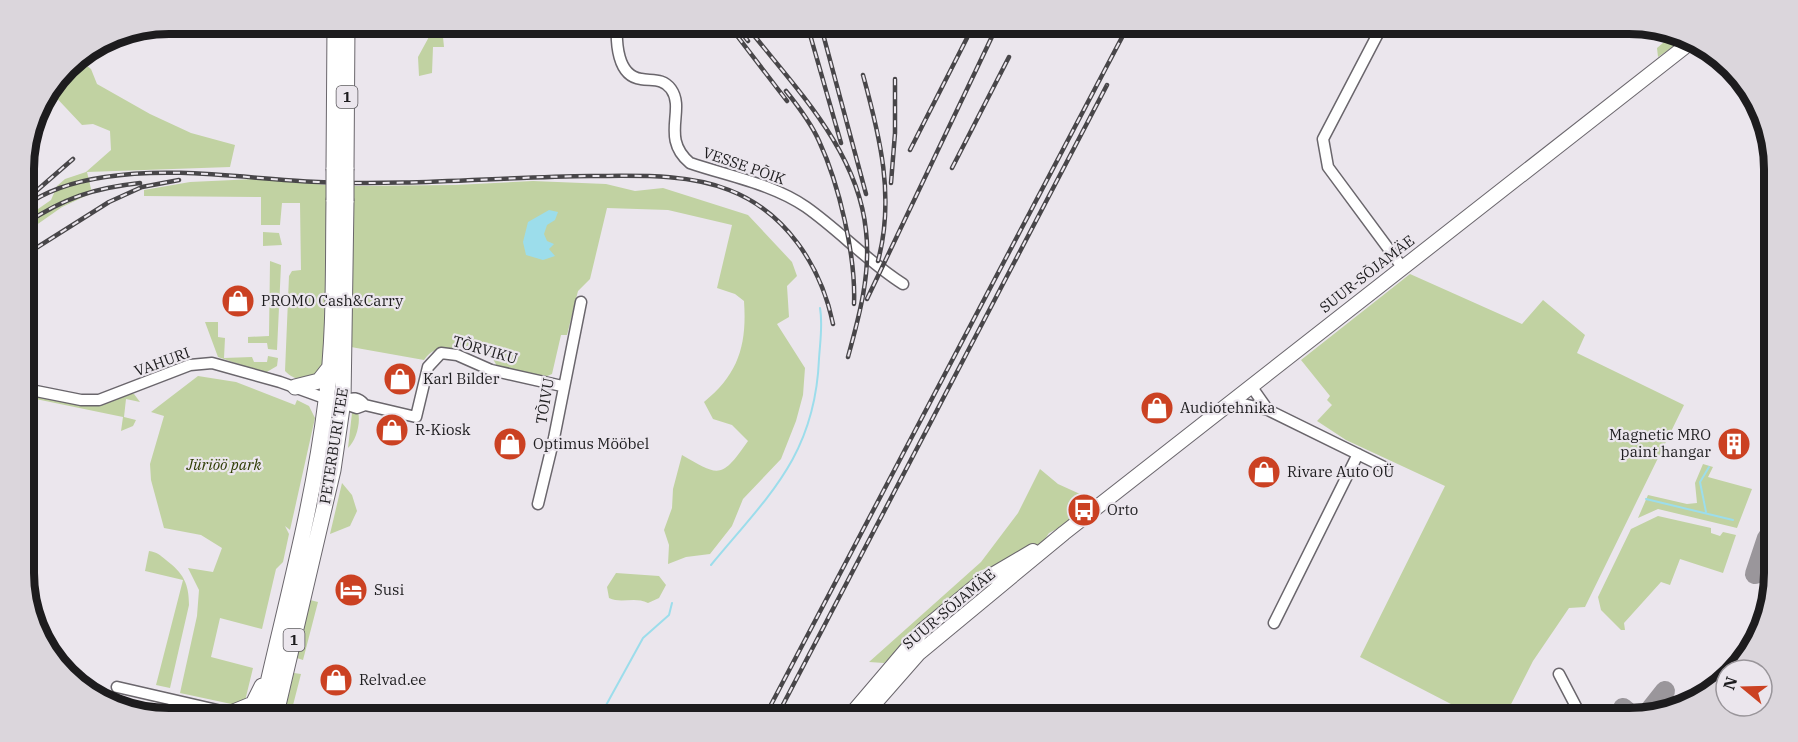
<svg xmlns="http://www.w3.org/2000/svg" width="1798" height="742" font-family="'IBM Plex Serif',serif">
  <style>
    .green { fill: #c1d2a2 }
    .water { fill: #9cddeb }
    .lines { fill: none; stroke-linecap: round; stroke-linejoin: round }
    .stream { stroke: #9cddeb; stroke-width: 2 }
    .taxiway { stroke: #9a969b; stroke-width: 20 }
    .minor-casing { stroke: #6a666c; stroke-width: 13 }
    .major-casing { stroke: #6a666c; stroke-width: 16 }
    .highway-casing { stroke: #6a666c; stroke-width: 17 }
    .minor { stroke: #fff; stroke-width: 10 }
    .major { stroke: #fff; stroke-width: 14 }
    .highway { stroke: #fff; stroke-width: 15 }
    .rail-casing { stroke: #484649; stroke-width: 4.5 }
    .rail { stroke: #ebe6ed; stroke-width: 2; stroke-dasharray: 7; stroke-linecap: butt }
    .highway-bridge-casing { stroke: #6a666c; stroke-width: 17; stroke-linecap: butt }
    .highway-bridge { stroke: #fff; stroke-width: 15 }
    .labels { text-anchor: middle; stroke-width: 4.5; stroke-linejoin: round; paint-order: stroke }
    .shield { fill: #ebe6ed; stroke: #5b595c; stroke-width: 1.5 }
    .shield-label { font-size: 14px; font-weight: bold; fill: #1d1c1e }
    .street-label { font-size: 15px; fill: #1d1c1e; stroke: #ebe6ed }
    .poi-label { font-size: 15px; fill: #1d1c1e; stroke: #ebe6ed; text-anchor: start }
    .park-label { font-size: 15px; font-style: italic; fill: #2e3c03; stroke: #ebe6ed }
    .rim { fill: none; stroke: #1d1c1e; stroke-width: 8 }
  </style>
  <rect width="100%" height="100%" fill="#ebe6ed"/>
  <path class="green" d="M1676 32 1686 38 1658 57 1657 48Z
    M438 34 443 37 444 47H433L432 73 419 76 418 57 430 35Z
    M77 58 91 69 97 84 150 114 191 133 235 145 230 167 87 172 92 193 62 207 25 233V218L51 200 57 186 65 179 86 172 111 150 110 131 93 124 82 125 50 91Z
    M255 179 327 185 324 360 316 376C302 380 295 381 285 371L289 276 292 271 301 270 300 203H282L280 225H261V197L144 196V190L190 182Z
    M533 181 606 184 635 191 663 188 748 215 792 262 797 276 787 286 789 317 777 324 805 368 803 395 796 421 781 459 743 499 732 526 710 554 686 557 668 564 669 545 664 530 672 508 673 489 682 455C719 476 721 480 748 441L732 425 713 419 704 402C739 374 747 344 744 301L735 294 717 288 732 225 668 210 607 208 590 279 578 291 567 335H561L552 374 545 377 497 366 485 345C474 343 471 345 460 348 445 352 435 344 424 360L351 347 353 186 455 185Z
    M263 232 279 233 282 245 263 246Z
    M270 261 281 265 277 350 268 349 267 343H248V337L269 336Z
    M1410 274 1522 324 1543 300 1585 335 1577 353 1684 405 1585 607 1569 608 1533 661 1504 718H1478L1360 657 1445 486 1346 440 1317 421 1332 405 1327 400 1330 396 1301 360Z
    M205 322H218V337L225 338 224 358 252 357 254 362H267L268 356 278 358 277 366 265 373 218 357Z
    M198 376 236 382 295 405 297 400 309 406 315 418 290 530 285 526 289 534 283 562 276 569 262 629 220 618 211 657 253 668 245 701 236 705 180 693 197 616 199 590 188 568 213 572 222 548 201 535 164 528 151 480 150 464 164 416 151 412Z
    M128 393 134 394 140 402 126 399 124 417 136 420 133 426 121 431 123 417 26 397V394L86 405H97Z
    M354 410 358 412C361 423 356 441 348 448L352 413Z
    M1703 464 1713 467 1708 477 1752 489 1737 528 1658 509 1638 518 1648 495 1687 504 1697 503 1695 483Z
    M1040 469 1058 484 1091 499 1090 504 1082 509 1070 522 1049 533 1043 542 1009 561 979 571 970 584 884 663 869 662 981 562 1018 513Z
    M342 483 352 495 357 511 350 526 330 534Z
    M1658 516 1711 528V533L1720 536 1723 532 1736 535 1723 573 1680 559 1670 585 1661 582 1624 623 1625 630H1621L1601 610 1598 597 1631 529Z
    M149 551C157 552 160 555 166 560 183 573 189 583 189 605L170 688 156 685 183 580 145 571Z
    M616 573 659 576 666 585 659 598 648 603C634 596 622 604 609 598L607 587Z
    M310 600 318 602 303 660 297 658Z
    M294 673 301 674 291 713 285 710Z
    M175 706 227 718 161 717 163 709H166L167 715H172Z"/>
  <path class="water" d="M549 210 558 212 555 220 547 225 544 234 547 241 554 244 549 249 555 256 543 260 526 255 523 242 528 222Z"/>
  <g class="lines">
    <path class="stream" d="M1646 499 1733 520
      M1706 512 1700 482 1709 467
      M711 565C769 495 815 455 819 359 820 342 823 325 820 308
      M599 718 643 638 669 615 672 603"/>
    <path class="taxiway" d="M1755 574 1767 538
      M1623 708 1635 718
      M1646 715 1665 691"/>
    <defs>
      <path id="minor" d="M617 24C616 42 617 76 641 79 652 81 663 78 671 89 686 110 660 138 690 163 728 176 773 184 806 207 840 231 868 262 903 284
        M1383 24 1323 139 1328 167 1402 267
        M1251 386 1268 410
        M26 389 81 400H99L190 365 212 363 280 382 327 399 343 401 351 406 357 408 365 405 416 417 428 367 441 353 457 355 491 370 562 386
        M343 401C353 397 358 397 365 405
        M1231 401 1268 410 1384 467
        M538 504 554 438 581 302
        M1274 623 1358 454
        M1559 674 1582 718
        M117 687 252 718"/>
      <path id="major" d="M848 718 923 630 982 581 1033 551
        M862 718 919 653 1064 533 1691 42"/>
      <path id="highway" d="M334 169 335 24
        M346 169 347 24
        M295 387 319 381 330 367
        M231 713 253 704 262 686
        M260 718C283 613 313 508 326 401 335 335 333 267 334 200
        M275 718 333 470 343 401 346 201"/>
    </defs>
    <use href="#minor" class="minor-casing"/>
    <use href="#major" class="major-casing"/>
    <use href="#highway" class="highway-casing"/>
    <use href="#minor" class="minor"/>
    <use href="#major" class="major"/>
    <use href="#highway" class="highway"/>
    <defs>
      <path id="rail" d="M735 24 748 41
        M745 24C793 86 858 149 866 231 871 274 859 317 848 357
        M823 34 866 194
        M738 37 787 101
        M811 38 841 143
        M863 75C880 137 895 197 878 261
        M786 91C798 106 811 123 819 141 839 184 856 256 854 304
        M910 150 967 38
        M952 168 1009 57
        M891 183 895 133V79
        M27 199 73 159
        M25 206C47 190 78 181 105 177 175 166 248 179 318 182 408 186 499 177 590 176 636 176 686 173 729 190 786 212 821 266 833 324
        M25 224C64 198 94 188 140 183
        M25 255 109 202 142 187 179 180
        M867 299 998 24
        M764 718 1129 24
        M776 718 1107 85"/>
    </defs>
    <use href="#rail" class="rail-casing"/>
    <use href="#rail" class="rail"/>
    <defs>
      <path id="highway-bridge" d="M334 169V200
        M346 201V169"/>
    </defs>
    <use href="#highway-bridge" class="highway-bridge-casing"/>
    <use href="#highway-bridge" class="highway-bridge"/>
  </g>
  <defs>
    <symbol id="shop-disc" viewBox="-11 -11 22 22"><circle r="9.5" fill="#cb4122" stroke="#ebe6ed"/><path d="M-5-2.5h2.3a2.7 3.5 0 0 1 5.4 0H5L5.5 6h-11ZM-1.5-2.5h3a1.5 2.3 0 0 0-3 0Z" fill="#fff"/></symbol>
    <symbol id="building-disc" viewBox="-11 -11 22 22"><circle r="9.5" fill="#cb4122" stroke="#ebe6ed"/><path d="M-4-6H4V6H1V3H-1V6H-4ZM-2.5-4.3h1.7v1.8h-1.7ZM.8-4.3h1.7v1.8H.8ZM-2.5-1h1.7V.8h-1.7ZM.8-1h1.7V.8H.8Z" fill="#fff"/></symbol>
    <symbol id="bus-disc" viewBox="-11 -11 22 22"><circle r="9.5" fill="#cb4122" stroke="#ebe6ed"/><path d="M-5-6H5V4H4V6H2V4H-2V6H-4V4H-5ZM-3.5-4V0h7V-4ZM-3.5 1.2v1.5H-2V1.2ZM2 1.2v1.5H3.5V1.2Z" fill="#fff"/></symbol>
    <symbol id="hotel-disc" viewBox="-11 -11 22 22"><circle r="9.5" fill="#cb4122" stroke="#ebe6ed"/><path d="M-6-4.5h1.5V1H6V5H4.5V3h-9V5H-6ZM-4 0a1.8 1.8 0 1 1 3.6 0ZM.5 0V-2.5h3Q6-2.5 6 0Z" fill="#fff"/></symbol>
  </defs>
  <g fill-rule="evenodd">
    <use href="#shop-disc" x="219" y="282" width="38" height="38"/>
    <use href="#shop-disc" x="381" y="360" width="38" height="38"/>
    <use href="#shop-disc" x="1138" y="389" width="38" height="38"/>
    <use href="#shop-disc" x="373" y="411" width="38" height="38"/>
    <use href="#shop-disc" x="491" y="425" width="38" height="38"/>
    <use href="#building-disc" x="1715" y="425" width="38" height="38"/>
    <use href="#shop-disc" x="1245" y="453" width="38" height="38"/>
    <use href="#bus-disc" x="1065" y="491" width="38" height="38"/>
    <use href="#hotel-disc" x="332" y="571" width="38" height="38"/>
    <use href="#shop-disc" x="317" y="661" width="38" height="38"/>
  </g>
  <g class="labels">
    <g class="shield">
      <rect x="336.5" y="86" width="21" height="22" rx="4.5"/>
      <rect x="283.5" y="629" width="21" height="22" rx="4.5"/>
    </g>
    <g class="shield-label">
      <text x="347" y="102">1</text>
      <text x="294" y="645">1</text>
    </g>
    <g class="street-label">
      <text transform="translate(744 166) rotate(19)" y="5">VESSE PÕIK</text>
      <text transform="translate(1367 274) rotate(-38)" y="5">SUUR-SÕJAMÄE</text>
      <text transform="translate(485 350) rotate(16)" y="5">TÕRVIKU</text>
      <text transform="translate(162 362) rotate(-20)" y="5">VAHURI</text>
      <text transform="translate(545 401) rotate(-80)" y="5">TÕIVU</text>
      <text transform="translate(334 446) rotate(-81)" y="5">PETERBURI TEE</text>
      <text transform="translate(949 609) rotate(-40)" y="5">SUUR-SÕJAMÄE</text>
    </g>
    <g class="poi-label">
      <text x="261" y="306">PROMO Cash&amp;Carry</text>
      <text x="423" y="384">Karl Bilder</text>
      <text x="1180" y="413">Audiotehnika</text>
      <text x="415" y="435">R-Kiosk</text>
      <text x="1711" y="440" text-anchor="end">Magnetic MRO<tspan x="1711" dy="17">paint hangar</tspan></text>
      <text x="533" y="449">Optimus Mööbel</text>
      <text x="1287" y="477">Rivare Auto OÜ</text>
      <text x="1107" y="515">Orto</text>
      <text x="374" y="595">Susi</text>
      <text x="359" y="685">Relvad.ee</text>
    </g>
    <g class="park-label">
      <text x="224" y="470">Jüriöö park</text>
    </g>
  </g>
  <path d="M0 0H1798V742H0ZM169 34H1629A135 135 0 0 1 1764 169V573A135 135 0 0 1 1629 708H169A135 135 0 0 1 34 573V169A135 135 0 0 1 169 34Z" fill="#dbd6dc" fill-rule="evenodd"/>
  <path class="rim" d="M169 34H1629A135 135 0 0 1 1764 169V573A135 135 0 0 1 1629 708H169A135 135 0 0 1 34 573V169A135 135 0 0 1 169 34Z"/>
  <g transform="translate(1744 688) rotate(289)"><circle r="28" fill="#ebe6ed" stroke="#99959a" stroke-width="1.5"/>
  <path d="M0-4.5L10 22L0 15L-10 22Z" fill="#cb4122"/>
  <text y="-9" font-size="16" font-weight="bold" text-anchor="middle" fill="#1d1c1e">N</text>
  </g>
</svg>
